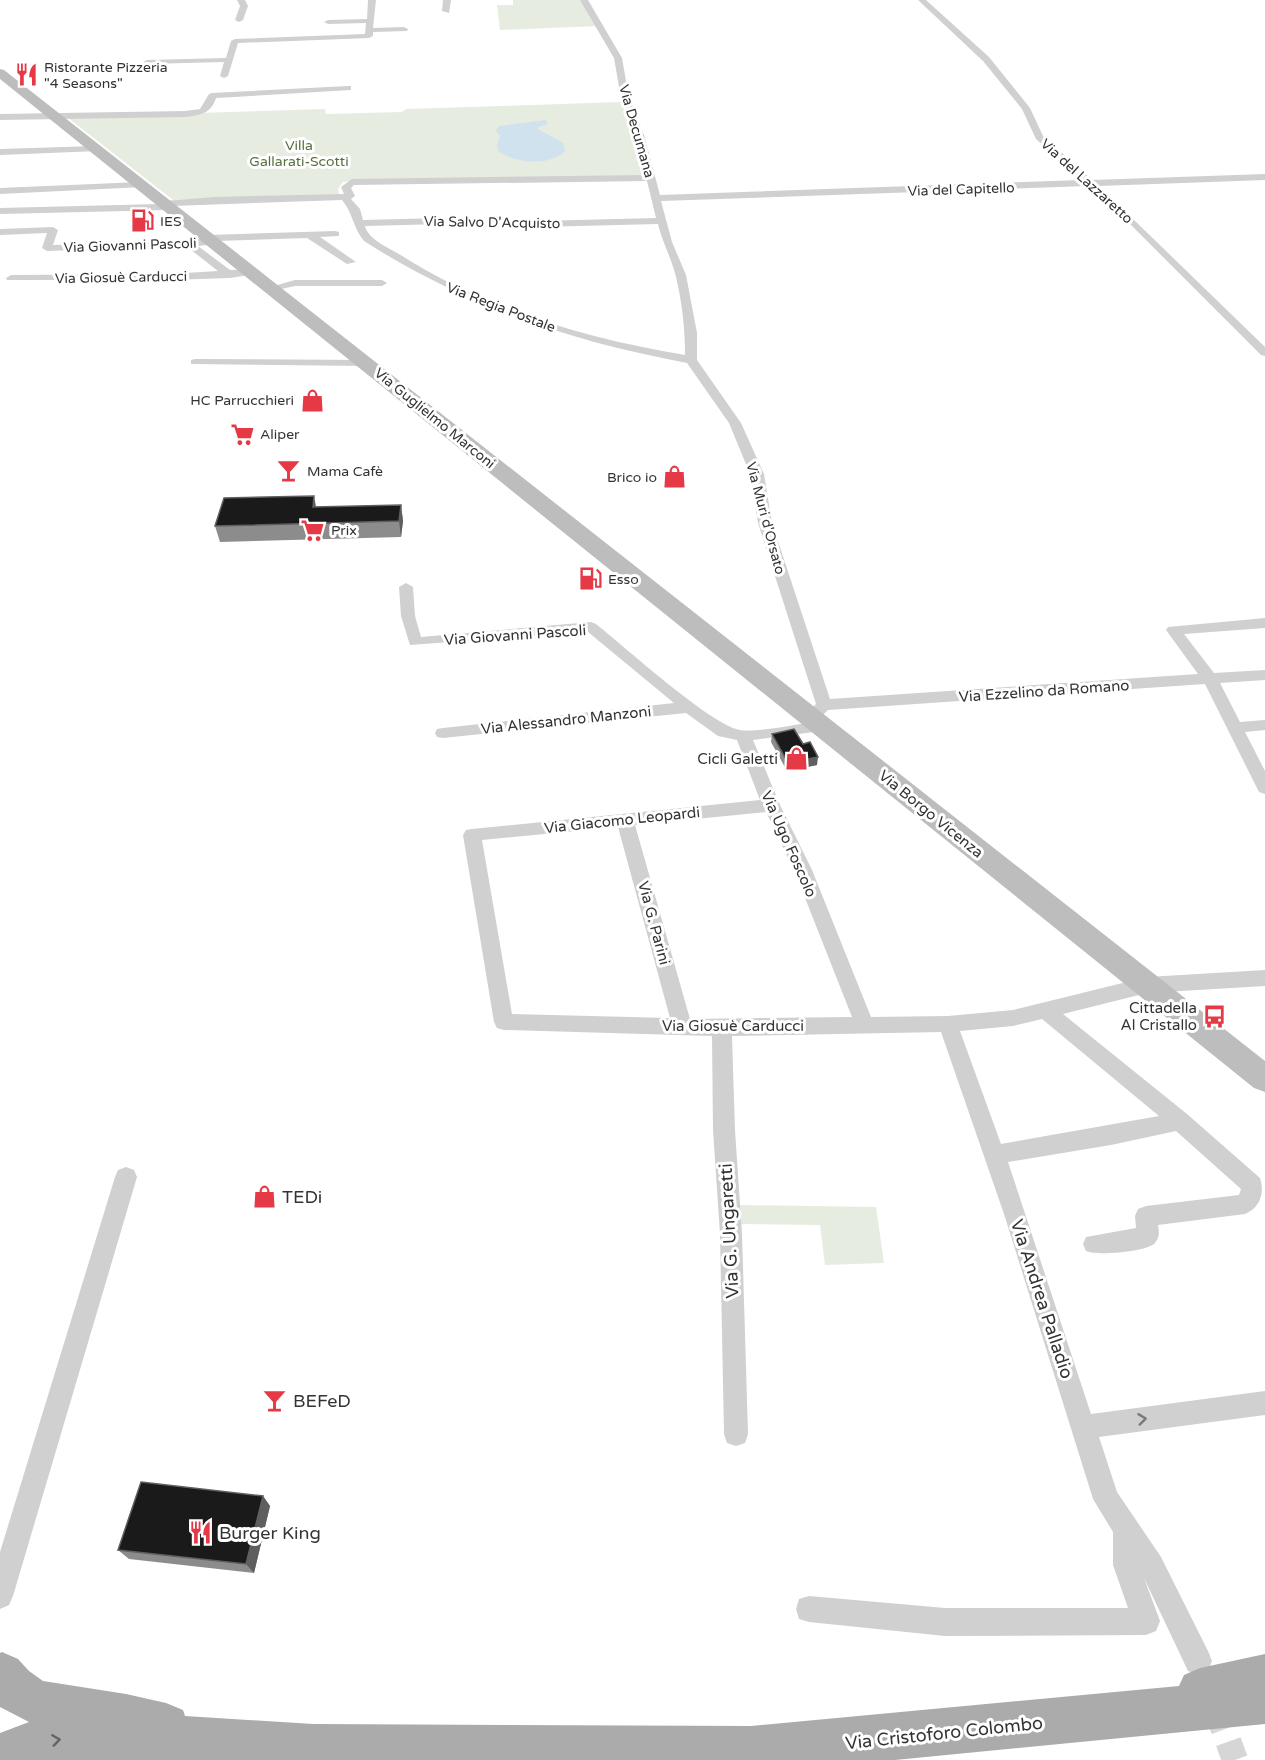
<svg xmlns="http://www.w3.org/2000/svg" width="1265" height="1760" font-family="'Varela Round',sans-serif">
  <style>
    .green { fill: #e6ecdf }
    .water { fill: #cfe2ee }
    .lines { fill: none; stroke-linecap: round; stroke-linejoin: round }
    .street-tunnel { stroke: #d6d6d6; stroke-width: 26; stroke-dasharray: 26 13; stroke-linecap: butt }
    .street { fill: #d0d0d0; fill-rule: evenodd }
    .secondary { fill: #bdbdbd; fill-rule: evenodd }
    .primary { fill: #ababab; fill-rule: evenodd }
    .wall { fill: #8c8c8c }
    .shaded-wall { fill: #5f5f5f }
    .building { fill: #1a1a1a; stroke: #5f5f5f; stroke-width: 1.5 }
    .oneway { stroke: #7a7a7a }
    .oneway2 { stroke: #636363 }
    .labels { text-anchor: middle; stroke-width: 6; stroke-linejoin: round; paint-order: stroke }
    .far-poi-label { font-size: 14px; fill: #333; stroke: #fff; text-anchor: start }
    .far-street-label { font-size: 14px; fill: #333; stroke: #fff }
    .far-park-label { font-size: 14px; fill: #56703f; stroke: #fff }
    .street-label { font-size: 15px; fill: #333; stroke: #fff }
    .poi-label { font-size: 15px; fill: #333; stroke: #fff; text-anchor: end }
    .near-poi-label { font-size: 18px; fill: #333; stroke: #fff; text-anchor: start }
    .near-street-label { font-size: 18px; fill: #333; stroke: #fff }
  </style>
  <rect width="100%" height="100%" fill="#fff"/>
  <path class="green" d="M513 0H580L598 26 500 30 497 5H513Z
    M622 102 633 133 644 176 362 180 343 182 338 189 339 195 173 200 67 117 325 109 326 114 402 112 406 109Z
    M737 1205 876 1207 884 1263 825 1265 820 1225 738 1224Z"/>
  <path class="water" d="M546 120 548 124 538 127V129L563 143 565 151C549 167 515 163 498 151L497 145 500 136 496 131 499 126Z"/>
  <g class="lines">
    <path class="street-tunnel" d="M1215 1705 1235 1760"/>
    <path class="street" d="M237 0H245L248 6 243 20 239 22 235 20 240 6Z
      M368 0H376L373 28 404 27 408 29 407 31 373 32V36L369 38 238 43 228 76 224 78 220 76 224 62 147 64 143 62 147 60 226 58 231 41 235 39 365 34 366 23 328 24 324 22 328 20 367 19Z
      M443 0H451L449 13 442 11Z
      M580 0H588L622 58 629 98 644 135 660 195 1082 180 1036 139 1022 109 983 61 918 0H926L989 57 1030 108 1043 136 1092 180 1265 174V180L1099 186 1265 347V356L1261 355 1126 220 1088 186 661 201 672 242 686 275 697 333V360L741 423 764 474 772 523 830 699 1198 674 1166 630 1168 627 1265 618V628L1184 634 1214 673 1265 670V680L1220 683 1240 722 1265 720V730L1245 732 1265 771V794L1259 792 1205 684 828 710 820 718H808L806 714 816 704 758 523 750 474 729 423 687 363C569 341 466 306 364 241 353 228 353 213 342 200L172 206 168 210 0 214V208L159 204 164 201 215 197 344 194 341 187 352 179 645 175 636 135 621 98 614 58ZM647 181 656 218 493 222 443 218 363 220 360 209 351 199 355 196 351 188 354 185ZM443 224 493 228 658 224C662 242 672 259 676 277 682 302 685 329 685 355 585 338 485 309 399 254 387 247 368 239 365 226Z
      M348 86H351V90L216 98C211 114 200 115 185 117L0 120V114L185 111 200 109 209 94 212 93Z
      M95 146 98 147V151L0 155V149Z
      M140 182 145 185 143 187 0 194V188Z
      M53 227 58 230 53 245 204 239V236L208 235 335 231 339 232V236L320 237 356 262 347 264 307 238 216 241V244L198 246 230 270 252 269 257 272 256 274 230 278 169 280H7L6 278 11 275 169 274 218 271 186 246 47 251 42 248 47 233 0 235V229Z
      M295 280H382L387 283 382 286H295L272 291 267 288Z
      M195 359 366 360 372 363 366 366 191 364V360Z
      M406 583 413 587 415 616 421 637 591 622 596 624C624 646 711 725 740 730 757 733 802 723 822 721L828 722 830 726 828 730 822 731 753 740 780 805 812 870 871 1017 948 1016 1013 1010 1147 977 1265 970V986L1147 993 1063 1014 1187 1114 1260 1178C1265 1193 1260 1208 1245 1214L1158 1225C1159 1232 1160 1237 1155 1243 1147 1252 1097 1256 1086 1251L1083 1244 1086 1237 1136 1228 1135 1216 1138 1209 1146 1206 1239 1195 1241 1189 1176 1131 1111 1145 1008 1162 1091 1414 1265 1391V1415L1099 1437 1117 1492 1161 1557 1208 1651 1212 1661 1208 1671 1198 1675 1188 1671 1144 1578 1160 1621 1156 1631 1146 1635 945 1636 809 1622 799 1619 796 1609 799 1599 809 1596 945 1608H1128L1113 1565V1532L1093 1499 1004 1214 941 1032 732 1036 735 1130 742 1234 748 1434 745 1443 736 1446 727 1443 724 1434 720 1234 713 1130 712 1036 504 1030 497 1028 494 1022 463 835 466 830 472 829 760 800 737 740 718 736 686 713 443 738 437 737 435 733 437 729 443 728 674 703 588 632 410 645 401 616 399 587ZM766 812 794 870 852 1017 690 1019 635 825ZM618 827 670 1018 512 1014 482 840ZM1042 1019 1159 1116 1001 1144 960 1031 1013 1026Z
      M126 1167 134 1170 137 1177 13 1596 9 1605 0 1609V1552L115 1177 118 1170Z"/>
    <path class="secondary" d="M0 69 4 70 1265 1061V1092L1254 1088 0 79Z"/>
    <path class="primary" d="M2 1652 18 1659 29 1671 43 1681 126 1694 166 1703 183 1710 185 1716 313 1724 751 1726 1179 1686 1184 1675 1200 1668 1265 1654V1724L895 1760H0V1733L29 1722 0 1707V1653Z"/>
  </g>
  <path class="wall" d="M401 505 403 521 401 537 220 542 215 526 316 507Z
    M772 734 803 744 817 765 787 771 771 742Z
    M263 1496 270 1506 254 1573 129 1559 118 1550Z"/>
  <path class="shaded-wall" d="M314 496 317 512 313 507Z
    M401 505 403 521 401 537 399 521Z
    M818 757 817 765 787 771 788 763Z
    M263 1496 270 1506 254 1573 246 1564Z"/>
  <path class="building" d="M314 496 313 507 401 505 399 521 215 526 224 498Z
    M794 729 803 744 810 742 818 757 788 763 772 734Z
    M141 1482 263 1496 246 1564 118 1550Z"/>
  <defs><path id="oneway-chevron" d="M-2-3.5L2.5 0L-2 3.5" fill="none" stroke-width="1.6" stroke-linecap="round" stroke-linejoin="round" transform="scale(1.5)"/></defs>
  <use class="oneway" href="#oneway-chevron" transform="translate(1142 1419) rotate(-7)"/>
  <use class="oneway2" href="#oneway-chevron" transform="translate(56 1740) rotate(-8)"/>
  <defs>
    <symbol id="restaurant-bare" viewBox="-9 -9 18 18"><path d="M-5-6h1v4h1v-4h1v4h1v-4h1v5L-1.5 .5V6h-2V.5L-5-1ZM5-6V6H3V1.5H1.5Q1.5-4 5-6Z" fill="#e63946" stroke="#fff" stroke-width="2.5" paint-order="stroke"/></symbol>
    <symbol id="fuel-bare" viewBox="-9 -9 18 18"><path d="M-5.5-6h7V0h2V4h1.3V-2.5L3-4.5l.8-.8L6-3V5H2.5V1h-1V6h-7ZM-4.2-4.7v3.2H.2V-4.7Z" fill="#e63946" stroke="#fff" stroke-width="2.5" paint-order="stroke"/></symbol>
    <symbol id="shop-bare" viewBox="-9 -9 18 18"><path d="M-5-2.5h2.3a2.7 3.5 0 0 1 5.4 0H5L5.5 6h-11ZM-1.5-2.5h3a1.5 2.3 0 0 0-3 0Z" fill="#e63946" stroke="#fff" stroke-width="2.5" paint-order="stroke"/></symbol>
    <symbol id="supermarket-bare" viewBox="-9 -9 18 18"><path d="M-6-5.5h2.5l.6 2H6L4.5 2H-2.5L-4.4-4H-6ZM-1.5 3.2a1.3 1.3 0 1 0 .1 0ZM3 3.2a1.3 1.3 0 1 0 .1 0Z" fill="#e63946" stroke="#fff" stroke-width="2.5" paint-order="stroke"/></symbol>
    <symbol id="bar-bare" viewBox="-9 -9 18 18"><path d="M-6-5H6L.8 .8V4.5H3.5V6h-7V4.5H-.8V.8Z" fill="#e63946" stroke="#fff" stroke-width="2.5" paint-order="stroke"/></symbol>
    <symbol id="bus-bare" viewBox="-9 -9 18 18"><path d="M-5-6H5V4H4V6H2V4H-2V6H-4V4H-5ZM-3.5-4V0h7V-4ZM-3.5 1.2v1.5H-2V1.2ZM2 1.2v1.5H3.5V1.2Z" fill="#e63946" stroke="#fff" stroke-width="2.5" paint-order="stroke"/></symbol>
  </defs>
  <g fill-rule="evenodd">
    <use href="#restaurant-bare" x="10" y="58" width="33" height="33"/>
    <use href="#fuel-bare" x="126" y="204" width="33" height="33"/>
    <use href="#shop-bare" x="296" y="384" width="33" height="33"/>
    <use href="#supermarket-bare" x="226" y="418" width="33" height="33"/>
    <use href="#bar-bare" x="272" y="454" width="33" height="33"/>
    <use href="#shop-bare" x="658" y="460" width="33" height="33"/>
    <use href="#supermarket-bare" x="296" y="514" width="33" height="33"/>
    <use href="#fuel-bare" x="574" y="562" width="33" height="33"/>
    <use href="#shop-bare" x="780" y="742" width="33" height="33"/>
    <use href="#bus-bare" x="1198" y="1000" width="33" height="33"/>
    <use href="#shop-bare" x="248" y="1180" width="33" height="33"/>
    <use href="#bar-bare" x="258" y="1384" width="33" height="33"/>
    <use href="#restaurant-bare" x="184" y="1516" width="33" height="33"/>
  </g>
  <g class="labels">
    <g class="far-poi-label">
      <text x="44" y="72">Ristorante Pizzeria<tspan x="44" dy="16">"4 Seasons"</tspan></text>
      <text x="160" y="226">IES</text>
      <text x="294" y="405" text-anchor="end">HC Parrucchieri</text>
      <text x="260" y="439">Aliper</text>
      <text x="307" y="476">Mama Cafè</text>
      <text x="657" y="482" text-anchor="end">Brico io</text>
      <text x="331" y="535">Prix</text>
      <text x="608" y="584">Esso</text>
    </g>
    <g class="far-street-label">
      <text transform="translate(637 131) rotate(74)" y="5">Via Decumana</text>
      <text transform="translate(1087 181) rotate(42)" y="5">Via del Lazzaretto</text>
      <text transform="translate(961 189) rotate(-2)" y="5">Via del Capitello</text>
      <text transform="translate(492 222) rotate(1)" y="5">Via Salvo D'Acquisto</text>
      <text transform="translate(130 245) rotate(-2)" y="5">Via Giovanni Pascoli</text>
      <text transform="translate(121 277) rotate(-1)" y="5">Via Giosuè Carducci</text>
      <text transform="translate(501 307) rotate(21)" y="5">Via Regia Postale</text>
      <text transform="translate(435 418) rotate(39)" y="5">Via Guglielmo Marconi</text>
      <text transform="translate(766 518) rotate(75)" y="5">Via Muri d'Orsato</text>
    </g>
    <g class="far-park-label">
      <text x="299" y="150">Villa<tspan x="299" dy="16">Gallarati-Scotti</tspan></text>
    </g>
    <g class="street-label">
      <text transform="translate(515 635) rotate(-4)" y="5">Via Giovanni Pascoli</text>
      <text transform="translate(1044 691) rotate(-4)" y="5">Via Ezzelino da Romano</text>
      <text transform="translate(566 720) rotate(-6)" y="5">Via Alessandro Manzoni</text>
      <text transform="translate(931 814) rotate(39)" y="5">Via Borgo Vicenza</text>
      <text transform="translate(622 820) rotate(-6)" y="5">Via Giacomo Leopardi</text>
      <text transform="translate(789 844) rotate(66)" y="5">Via Ugo Foscolo</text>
      <text transform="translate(654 923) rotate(75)" y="5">Via G. Parini</text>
      <text x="733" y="1031">Via Giosuè Carducci</text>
    </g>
    <g class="poi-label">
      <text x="778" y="764">Cicli Galetti</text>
      <text x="1197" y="1013">Cittadella<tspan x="1197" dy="17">Al Cristallo</tspan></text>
    </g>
    <g class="near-poi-label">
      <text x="282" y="1203">TEDi</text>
      <text x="293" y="1407">BEFeD</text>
      <text x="219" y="1539">Burger King</text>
    </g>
    <g class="near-street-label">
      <text transform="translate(729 1231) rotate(-93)" y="6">Via G. Ungaretti</text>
      <text transform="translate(1042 1299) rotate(72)" y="6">Via Andrea Palladio</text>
      <text transform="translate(944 1733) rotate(-6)" y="6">Via Cristoforo Colombo</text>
    </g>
  </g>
</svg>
